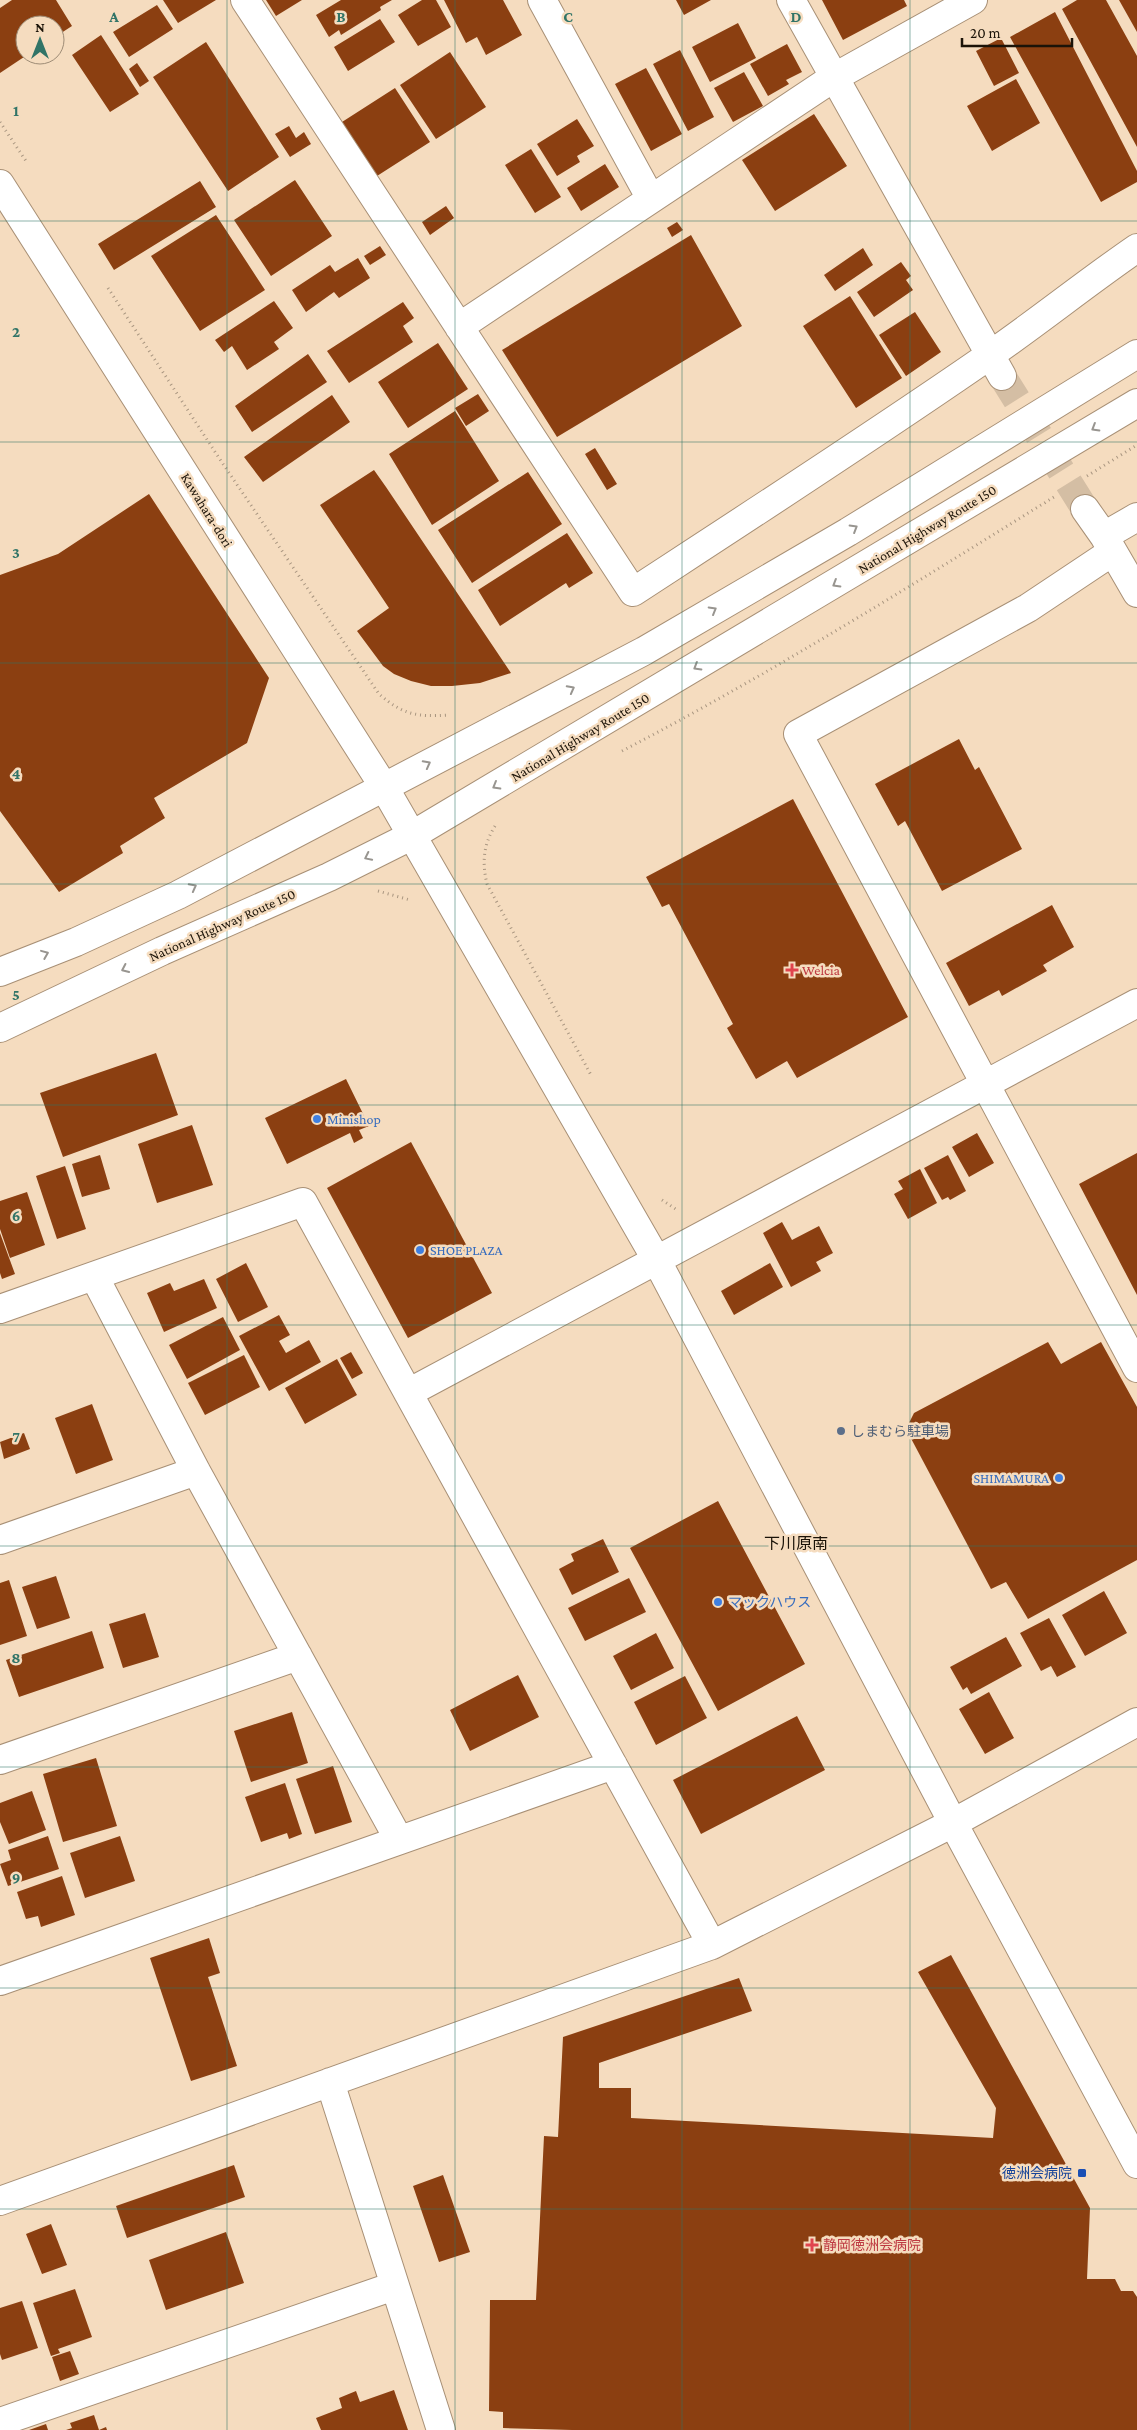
<svg xmlns="http://www.w3.org/2000/svg" width="1137" height="2430" font-family="'Crimson Pro','Noto Sans JP',serif">
  <style>
    .building { fill: #8b3f11 }
    .lines { fill: none; stroke-linecap: round; stroke-linejoin: round }
    .minor-tunnel { stroke: #d4bea4; stroke-width: 28; stroke-dasharray: 28 14; stroke-linecap: butt }
    .minor-casing { stroke: #a89076; stroke-width: 30 }
    .highway-casing { stroke: #a89076; stroke-width: 30 }
    .path { stroke: #a99680; stroke-width: 3; stroke-dasharray: 1 4; stroke-linecap: butt }
    .minor { stroke: #fff; stroke-width: 28 }
    .highway { stroke: #fff; stroke-width: 28 }
    .oneway { stroke: #989590 }
    .grid { fill: none; stroke: #317467; stroke-width: 1; stroke-opacity: 0.55 }
    .health-dot { fill: #e0444e; stroke: #f5dcbf; stroke-width: 2 }
    .shop-dot { fill: #3f7fe0; stroke: #f5dcbf; stroke-width: 2 }
    .service-dot { fill: #5c6f8a; stroke: #f5dcbf; stroke-width: 2 }
    .transit-dot { fill: #1a4fb4; stroke: #f5dcbf; stroke-width: 2 }
    .labels { text-anchor: middle; stroke-width: 5; stroke-linejoin: round; paint-order: stroke }
    .street-label { font-size: 14px; fill: #1b1308; stroke: #f5dcbf }
    .health-label { font-size: 14px; fill: #be3a42; stroke: #f5dcbf; text-anchor: start }
    .shop-label { font-size: 14px; fill: #366cbe; stroke: #f5dcbf; text-anchor: start }
    .service-label { font-size: 14px; fill: #4e5e75; stroke: #f5dcbf; text-anchor: start }
    .transit-label { font-size: 14px; fill: #164399; stroke: #f5dcbf; text-anchor: end }
    .quarter-label { font-size: 16px; fill: #1b1308; stroke: #f5dcbf }
    .grid-label { font-size: 16px; text-anchor: middle; font-weight: bold; fill: #317467; stroke: #f5dcbf; stroke-width: 5; stroke-linejoin: round; paint-order: stroke }
  </style>
  <rect width="100%" height="100%" fill="#f5dcbf"/>
  <path class="building" d="M12 0H56L72 26 55 37V25H25V55H27L0 73V8Z
    M163 0H216L178 23Z
    M266 0H302L276 16Z
    M341 0H392L380 7 381 10 341 35 339 30 329 37 316 15Z
    M422 0H436L451 27 418 46 398 15Z
    M444 0H503L522 35 486 55 477 37 466 43Z
    M676 0H711L684 15Z
    M822 0H904L907 6 843 40Z
    M1077 0H1106L1137 56V147L1062 9Z
    M1119 0H1137V32Z
    M157 5 173 29 129 57 113 32Z
    M1055 12 1137 171V182L1101 202 1010 37Z
    M380 19 395 42 348 71 334 47Z
    M738 23 756 58 710 82 692 47Z
    M101 35 139 94 110 112 72 55Z
    M1001 38 1019 73 994 86 976 51Z
    M206 42 279 157 228 191 153 77Z
    M787 44 802 72 786 80 789 84 768 96 750 64Z
    M680 50 714 117 688 131 653 64Z
    M450 52 486 107 436 139 400 85Z
    M137 63 149 81 140 87 129 69Z
    M646 68 682 134 651 151 615 84Z
    M744 72 763 106 733 122 714 88Z
    M1016 79 1040 123 992 151 967 106Z
    M395 88 430 142 377 176 342 122Z
    M814 114 847 166 775 211 742 160Z
    M577 119 594 146 577 156 580 162 557 176 537 144Z
    M289 126 296 138 304 132 311 144 290 157 275 134Z
    M531 149 561 197 535 213 505 165Z
    M605 164 619 187 581 211 567 188Z
    M295 180 332 236 271 276 234 220Z
    M200 181 216 207 114 270 98 244Z
    M446 206 454 218 430 235 422 222Z
    M216 215 265 290 200 331 151 256Z
    M677 222 683 230 672 237 667 228Z
    M691 235 742 326 557 437 502 350Z
    M380 246 386 255 370 265 364 256Z
    M863 248 873 265 835 291 824 275Z
    M358 258 370 278 339 298 334 292 306 312 292 290 330 265 335 272Z
    M901 262 911 276 906 280 913 290 874 317 857 292Z
    M850 296 902 378 856 408 803 326Z
    M274 301 293 328 274 342 279 349 247 370 232 346 224 352 215 340Z
    M403 302 414 318 403 326 413 342 349 383 327 351Z
    M915 312 941 352 906 376 879 335Z
    M438 343 468 389 408 428 378 382Z
    M308 354 327 382 252 432 235 406Z
    M478 394 489 411 466 426 455 408Z
    M332 395 350 422 263 482 244 457Z
    M455 411 499 481 432 525 389 454Z
    M595 448 617 484 607 490 585 454Z
    M374 470 386 487 511 673 480 683 452 686H431L411 681 394 674 383 666 357 631 389 608 320 505Z
    M528 472 562 524 472 583 438 530Z
    M149 494 269 678 247 743 154 798 165 818 120 846 123 853 59 892 0 811V575L58 554Z
    M567 533 593 573 569 588 566 583 500 626 478 590Z
    M959 739 975 770 979 767 1022 849 942 891 905 821 898 826 875 784Z
    M793 799 908 1017 797 1078 787 1061 756 1079 727 1028 733 1024 669 904 662 907 646 877Z
    M1052 905 1074 947 1043 965 1047 971 1002 996 999 990 969 1006 946 963Z
    M156 1053 178 1115 63 1157 40 1093Z
    M346 1079 369 1126 359 1130 363 1138 354 1143 350 1133 287 1164 265 1118Z
    M192 1125 213 1185 157 1203 138 1144Z
    M977 1133 994 1163 969 1177 952 1147Z
    M411 1142 492 1293 408 1338 327 1188Z
    M1137 1153V1295L1079 1184Z
    M100 1155 110 1189 82 1197 72 1164Z
    M948 1155 966 1191 950 1200 948 1197 942 1200 924 1168Z
    M65 1166 86 1229 57 1239 36 1176Z
    M920 1169 937 1203 908 1219 894 1194 903 1189 898 1181Z
    M27 1192 45 1245 10 1258 0 1229V1201Z
    M782 1222 792 1240 819 1226 833 1253 816 1262 821 1271 791 1287 763 1233Z
    M0 1233 15 1274 2 1279 0 1273Z
    M246 1263 268 1307 238 1322 216 1279Z
    M770 1263 783 1287 734 1315 721 1291Z
    M204 1279 217 1308 164 1332 147 1293 170 1283 174 1291Z
    M279 1315 290 1335 279 1341 286 1353 309 1340 321 1362 269 1391 239 1336Z
    M223 1317 240 1350 187 1379 169 1345Z
    M1048 1342 1061 1364 1101 1342 1137 1407V1560L1028 1619 1006 1582 991 1589 906 1429 914 1413Z
    M351 1352 363 1373 352 1379 340 1358Z
    M244 1355 260 1387 205 1415 188 1383Z
    M337 1359 357 1395 305 1424 285 1388Z
    M92 1404 113 1460 76 1474 55 1418Z
    M24 1433 30 1449 4 1459 0 1442Z
    M718 1501 805 1664 718 1711 630 1548Z
    M603 1539 619 1572 572 1595 559 1569 574 1561 571 1554Z
    M56 1576 70 1618 37 1629 22 1587Z
    M629 1578 646 1612 585 1641 568 1608Z
    M9 1580 27 1636 0 1645V1583Z
    M1104 1591 1127 1633 1085 1656 1062 1615Z
    M145 1613 159 1657 123 1668 109 1624Z
    M1049 1618 1076 1667 1057 1677 1051 1666 1041 1671 1020 1633Z
    M92 1631 104 1668 19 1697 6 1660Z
    M656 1633 674 1668 631 1690 613 1656Z
    M1006 1637 1022 1666 971 1694 967 1687 963 1690 950 1667Z
    M518 1675 539 1717 470 1751 450 1710Z
    M685 1676 707 1718 656 1745 634 1702Z
    M989 1692 1014 1738 985 1754 959 1709Z
    M292 1712 308 1763 251 1782 234 1731Z
    M797 1716 825 1770 701 1834 673 1780Z
    M96 1758 117 1826 63 1842 43 1774Z
    M333 1766 352 1822 315 1834 296 1779Z
    M285 1783 302 1834 289 1839 287 1833 261 1842 245 1797Z
    M32 1791 46 1830 9 1844 0 1822V1803Z
    M48 1836 59 1869 8 1886 0 1864 11 1860 8 1850Z
    M120 1836 135 1881 85 1898 70 1853Z
    M62 1876 75 1915 41 1927 38 1916 26 1919 17 1892Z
    M209 1938 220 1973 208 1977 237 2066 191 2081 150 1958Z
    M951 1955 1090 2208 1087 2279H1115L1121 2291H1133L1137 2297V2430H572L503 2428V2412L489 2411 490 2300H536L544 2136 558 2137 563 2037 739 1978 752 2011 599 2063V2088H631V2118L993 2138 996 2108 918 1972Z
    M234 2165 245 2197 127 2238 116 2206Z
    M443 2175 470 2252 439 2262 413 2186Z
    M51 2224 67 2265 42 2274 26 2234Z
    M226 2232 244 2283 166 2310 149 2260Z
    M75 2289 92 2337 58 2349 60 2353 51 2356 33 2303Z
    M22 2301 38 2348 2 2360 0 2354V2308Z
    M70 2351 79 2374 60 2381 52 2357Z
    M394 2390 408 2430H321L316 2418 342 2408 339 2398 356 2391 360 2402Z
    M94 2415 99 2430 106 2427 107 2430H66L72 2428 70 2423Z
    M46 2424 48 2430H29Z"/>
  <g class="lines">
    <path class="minor-tunnel" d="M1002 376 1085 509"/>
    <defs>
      <path id="minor" d="M245 0 633 592C751 515 870 438 987 357 1038 322 1086 283 1137 248
        M542 0 651 199
        M791 0 1002 376
        M0 184 384 787 656 1259 953 1823 1137 2164
        M459 327 833 78 973 0
        M1085 509 1104 536
        M1137 517 1104 536 1137 593
        M1112 552 1028 608 798 734 1137 1368
        M94 1276 196 1471 399 1840
        M0 1309 303 1202 712 1945
        M408 1393 1137 1003
        M0 1540 196 1471
        M0 1760 298 1656
        M0 1981 613 1765
        M330 2082 441 2430
        M0 2201 712 1945 953 1823 1137 1722
        M0 2422 394 2286"/>
      <path id="highway" d="M0 972 76 942 178 895 644 651 848 532 1137 354
        M0 1028 162 951 329 877 411 836 1137 403"/>
    </defs>
    <use href="#minor" class="minor-casing"/>
    <use href="#highway" class="highway-casing"/>
    <path class="path" d="M0 122 26 161
      M108 288 221 461 379 694C403 715 417 717 448 715
      M1087 476 1137 445
      M622 751C770 674 912 585 1054 497
      M495 826C483 845 482 863 487 884L591 1075
      M378 891 410 900
      M662 1200 677 1210"/>
    <use href="#minor" class="minor"/>
    <use href="#highway" class="highway"/>
  </g>
  <defs><path id="oneway-chevron" d="M-2-3.5L2.5 0L-2 3.5" fill="none" stroke-width="1.6" stroke-linecap="round" stroke-linejoin="round" transform="scale(1.25)"/></defs>
  <g class="oneway">
    <use href="#oneway-chevron" transform="translate(1095 428) rotate(149)"/>
    <use href="#oneway-chevron" transform="translate(854 528) rotate(-31)"/>
    <use href="#oneway-chevron" transform="translate(836 584) rotate(149)"/>
    <use href="#oneway-chevron" transform="translate(713 610) rotate(-30)"/>
    <use href="#oneway-chevron" transform="translate(697 667) rotate(149)"/>
    <use href="#oneway-chevron" transform="translate(571 689) rotate(-28)"/>
    <use href="#oneway-chevron" transform="translate(427 764) rotate(-28)"/>
    <use href="#oneway-chevron" transform="translate(496 786) rotate(150)"/>
    <use href="#oneway-chevron" transform="translate(368 857) rotate(154)"/>
    <use href="#oneway-chevron" transform="translate(193 887) rotate(-28)"/>
    <use href="#oneway-chevron" transform="translate(45 954) rotate(-22)"/>
    <use href="#oneway-chevron" transform="translate(125 969) rotate(155)"/>
  </g>
  <path class="grid" d="M227 0V2430M455 0V2430M682 0V2430M910 0V2430M0 221H1137M0 442H1137M0 663H1137M0 884H1137M0 1105H1137M0 1325H1137M0 1546H1137M0 1767H1137M0 1988H1137M0 2209H1137"/>
  <g class="health-dot">
    <path d="M789.5 962.5h5v5h5v5h-5v5h-5v-5h-5v-5h5z"/>
    <path d="M809.5 2237.5h5v5h5v5h-5v5h-5v-5h-5v-5h5z"/>
  </g>
  <g class="shop-dot">
    <circle cx="317" cy="1119" r="5"/>
    <circle cx="420" cy="1250" r="5"/>
    <circle cx="1059" cy="1478" r="5"/>
    <circle cx="718" cy="1602" r="5"/>
  </g>
  <circle class="service-dot" cx="841" cy="1431" r="5"/>
  <rect class="transit-dot" x="1077" y="2168" width="10" height="10" rx="2.5"/>
  <g class="labels">
    <g class="street-label">
      <text transform="translate(207 510) rotate(58)" y="5">Kawahara-dori</text>
      <text transform="translate(927 529) rotate(-31)" y="5">National Highway Route 150</text>
      <text transform="translate(580 737) rotate(-31)" y="5">National Highway Route 150</text>
      <text transform="translate(222 925) rotate(-24)" y="5">National Highway Route 150</text>
    </g>
    <g class="health-label">
      <text x="802" y="975">Welcia</text>
      <text x="823" y="2250">静岡徳洲会病院</text>
    </g>
    <g class="shop-label">
      <text x="327" y="1124">Minishop</text>
      <text x="430" y="1255">SHOE PLAZA</text>
      <text x="1049" y="1483" text-anchor="end">SHIMAMURA</text>
      <text x="728" y="1607">マックハウス</text>
    </g>
    <g class="service-label">
      <text x="851" y="1436">しまむら駐車場</text>
    </g>
    <g class="transit-label">
      <text x="1072" y="2178">徳洲会病院</text>
    </g>
    <g class="quarter-label">
      <text x="796" y="1549">下川原南</text>
    </g>
  </g>
  <g class="grid-label">
    <text x="114" y="22">A</text>
    <text x="341" y="22">B</text>
    <text x="568" y="22">C</text>
    <text x="796" y="22">D</text>
    <text x="16" y="116">1</text>
    <text x="16" y="337">2</text>
    <text x="16" y="558">3</text>
    <text x="16" y="779">4</text>
    <text x="16" y="1000">5</text>
    <text x="16" y="1221">6</text>
    <text x="16" y="1442">7</text>
    <text x="16" y="1663">8</text>
    <text x="16" y="1883">9</text>
  </g>
  <g transform="translate(40 40)"><circle r="24" fill="#f5dcbf" stroke="#9e8c76"/>
  <path d="M0-4L9 19L0 12L-9 19Z" fill="#317467"/>
  <text y="-8" font-size="14" font-weight="bold" text-anchor="middle" fill="#1b1308">N</text>
  </g>
  <path d="M962 38v8h110v-8" fill="none" stroke="#1b1308" stroke-width="2.5"/>
  <text x="970" y="38" font-size="15" fill="#1b1308" stroke="#f5dcbf" stroke-width="4" paint-order="stroke">20 m</text>
</svg>
